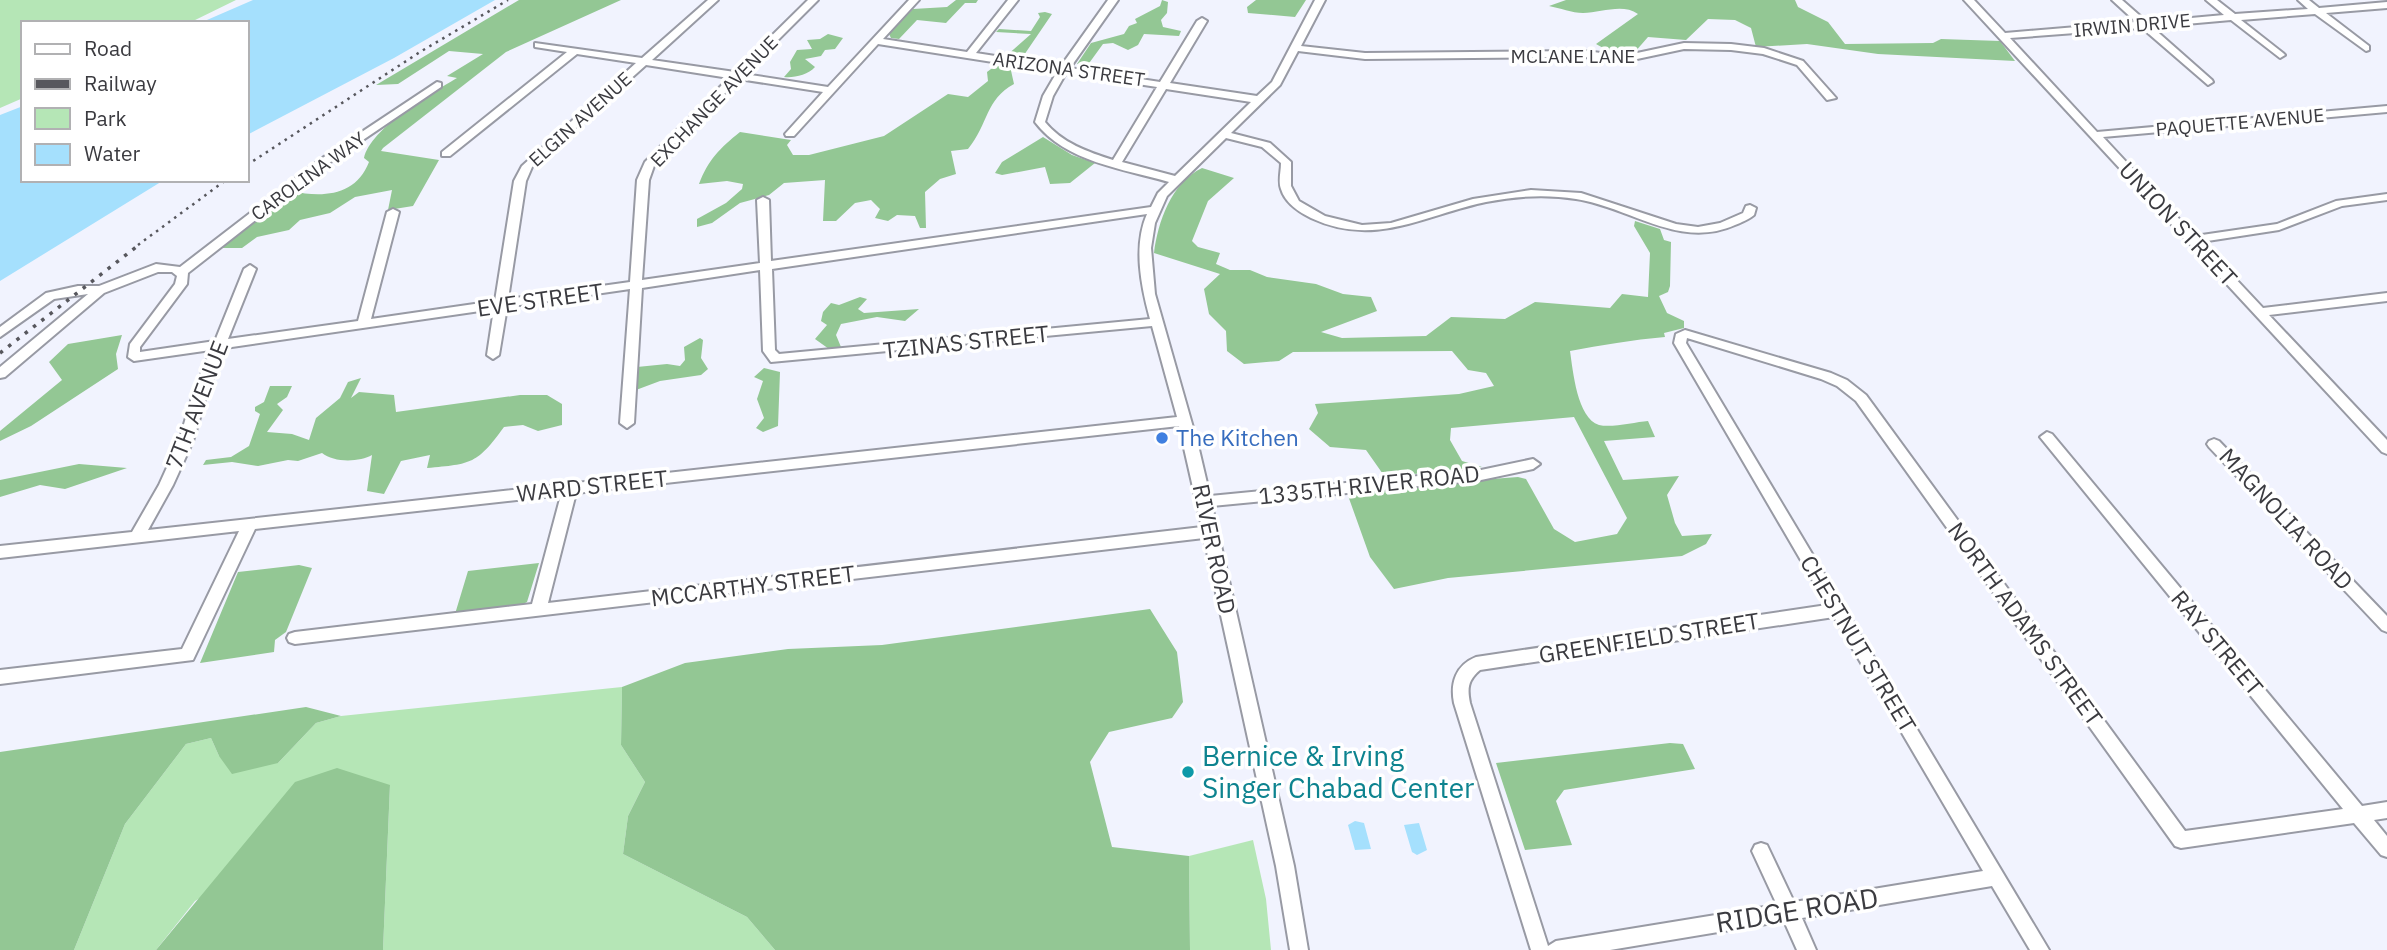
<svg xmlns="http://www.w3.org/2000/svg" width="2387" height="950" font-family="'IBM Plex Sans',sans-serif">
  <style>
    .green { fill: #b5e6b6 }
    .forest { fill: #93c794 }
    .water { fill: #a5e0fd }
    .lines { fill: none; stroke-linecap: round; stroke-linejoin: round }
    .minor-casing { stroke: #989aa4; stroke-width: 4 }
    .minor { fill: #fff; fill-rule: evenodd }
    .rail-far1 { stroke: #57575d; stroke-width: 2.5; stroke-dasharray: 2.5 5; stroke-linecap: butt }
    .rail { stroke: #57575d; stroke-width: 3.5; stroke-dasharray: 3.5 7; stroke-linecap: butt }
    .shop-dot { fill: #3f7fe0; stroke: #fff; stroke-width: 2.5 }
    .culture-dot { fill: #0f9aa8; stroke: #fff; stroke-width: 2.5 }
    .labels { text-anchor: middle; stroke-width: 7; stroke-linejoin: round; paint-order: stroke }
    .far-street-label { font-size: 19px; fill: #3b3b40; stroke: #fff }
    .street-label { font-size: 23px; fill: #3b3b40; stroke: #fff }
    .shop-label { font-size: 23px; fill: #366cbe; stroke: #fff; text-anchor: start }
    .near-culture-label { font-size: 28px; fill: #0d838f; stroke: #fff; text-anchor: start }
    .near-street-label { font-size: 28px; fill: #3b3b40; stroke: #fff }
  </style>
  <rect width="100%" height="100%" fill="#f1f3fe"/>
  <path class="green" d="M0 0H236L189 23H23V98L0 108Z
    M622 687 621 745 645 782 628 816 623 854 747 917 775 950H383L390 785 195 901 156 950H74L125 824 186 744 211 738 219 756 278 763 316 723 341 716Z
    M1253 840 1266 899 1271 950H1190L1189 856Z"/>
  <path class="forest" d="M519 0H621L506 52 383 148 381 151 439 160 413 206 388 210 392 190 355 197 330 213 300 220 289 230 257 237 242 248H221L292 191C322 198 356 196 369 162L364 158C371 128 430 94 457 78L447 76 483 54 449 51 398 84 376 85Z
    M956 0H978L976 3H965L946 23 917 20 899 39 891 38 889 34 913 9 947 7Z
    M1162 0 1168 2 1167 13 1161 20 1163 27 1181 31 1179 36 1144 34 1138 45 1128 50 1113 43 1103 44 1087 66 1077 64 1091 43 1124 34 1129 26 1137 23 1135 19 1160 6Z
    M1256 0H1306L1295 17 1248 13 1247 7Z
    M1566 0H1795L1798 7 1828 22 1845 44 1933 43 1941 39 2000 41 2015 61 1878 54 1807 44 1756 47 1751 28 1735 20 1708 19 1686 40 1648 37 1634 53 1614 54 1596 44 1638 14C1622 3 1601 13 1583 13 1572 13 1560 8 1549 6Z
    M1045 12 1052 14 1022 58 1006 56 1031 34 996 32 999 29 1031 31 1040 17 1038 13Z
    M828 34 843 38 835 49 825 50 821 56 805 59 815 67C808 75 794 78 784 77L791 69 790 62 797 50 812 49 807 40 820 39Z
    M995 66H1010L1014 84C985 100 989 123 968 149L951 151 956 174 940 179 925 192 926 228H920L915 216 897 215 888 221 875 218 880 209 871 200 855 203 836 221H823L825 180 784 183 769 195 740 203 712 223 697 227V219L726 203 742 189 743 184 727 181 699 184C708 160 720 148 740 132L791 140 787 145 793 155H809L884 136 948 94 968 97 988 81 987 72Z
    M1043 137 1072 155 1095 163 1070 183 1050 184 1045 167 1002 175 995 173 1002 162Z
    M1202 168 1234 178 1208 201 1192 241 1198 247 1220 253 1216 264 1230 270H1250L1267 277 1316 284 1343 294 1371 297 1377 311 1321 332 1342 338 1426 336 1451 317 1505 319 1535 302 1610 308 1622 294 1648 297 1650 253 1634 226 1635 221 1660 229 1664 240 1671 242 1670 286 1668 292 1659 296 1667 313 1684 321V328L1664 333 1665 337C1632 340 1601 345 1570 351 1573 371 1577 418 1599 425 1612 428 1635 422 1648 421L1655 437 1604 441 1623 480 1679 476 1667 495 1675 523 1682 536 1712 534 1706 544 1682 556 1448 578 1394 589 1370 557 1346 490 1518 477 1526 479 1554 529 1575 542 1617 534 1627 518 1574 417 1451 428 1450 440 1462 461 1482 467 1385 477 1366 450 1330 447 1309 429 1318 413 1315 404 1459 394 1494 386 1486 373 1468 370 1452 351 1293 352 1279 361 1244 364 1227 351 1226 331 1209 314 1204 289 1220 274 1154 253C1158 222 1171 183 1202 168Z
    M860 297 867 299 858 309 864 313 919 309 905 321 877 317 841 324 836 335 841 347 829 349 815 339 827 325 821 321 823 312 831 303 839 305Z
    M122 335 116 354 118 369 31 426 0 441V431L62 380 49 362 68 344Z
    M700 338 703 340 701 358 708 369 701 375 660 381 636 390 637 367 667 364 680 366 685 360 684 347Z
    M764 368 780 372 778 426 763 432 756 428 764 418 757 399 763 381 754 377Z
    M361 378 351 398 359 392 394 395 396 412 520 395H547L562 404V425L538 431 523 425 504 427C477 464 472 464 427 468L430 455 401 461 384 494 367 491 372 455C360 462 334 463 322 453L298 461 288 460 258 466 232 462 203 465 206 460 231 457 249 446 260 414 255 411V407L264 402 270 386H292L287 397 277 404 283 410 267 432 292 434 309 440 316 418 340 398 348 382Z
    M79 464 127 468 65 489 40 485 0 497V480Z
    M539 563 527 602 517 607 455 614 468 571Z
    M299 565 312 568 286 632 275 640 274 652 200 663 238 572Z
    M1150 609 1177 652 1183 702 1172 718 1109 732 1090 762 1112 847 1189 856 1190 950H775L747 917 623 854 628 816 645 782 621 745 622 687 685 663 788 649 882 645Z
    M306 707 341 716 316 723 278 763 232 774 219 756 211 738 186 744 125 824 74 950H0V752Z
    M1670 743 1683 744 1695 769 1564 790 1556 801 1572 845 1525 850 1496 763Z
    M337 768 390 785 383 950H156L295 782Z"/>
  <path class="water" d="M253 0H495L394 58 247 135V23H200Z
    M23 106V180H164L0 281V115Z
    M1355 821 1364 823 1371 849 1355 850 1348 825Z
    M1419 823 1427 850 1417 855 1412 852 1404 825Z"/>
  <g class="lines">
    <defs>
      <path id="minor" d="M708 0H718L652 60 735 72 808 0H818L744 74 828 87 909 0H919L883 39 967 52 1008 0H1018L976 53 1061 66 1108 0H1118L1070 68 1160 82 1197 21 1202 18 1207 21 1170 83 1257 96 1272 82 1315 0H1325L1301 46 1365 53 1586 51 1623 56 1684 43 1731 44 1764 48 1803 61 1836 98 1827 100 1797 65 1763 54 1731 50 1684 49 1623 62 1586 57 1365 59 1298 51 1280 85 1231 133 1270 143 1291 162V186L1299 201 1325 216 1362 225 1391 223 1473 199 1531 190 1581 193 1676 224 1698 227 1720 223 1743 213 1746 206 1750 205 1756 208 1754 215C1748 220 1742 222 1735 225 1679 250 1630 207 1576 199 1546 194 1516 196 1486 202 1424 215 1375 248 1311 218 1299 212 1285 203 1281 189 1278 181 1281 172 1281 163L1262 147 1226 138 1167 196 1155 223 1151 248 1155 294 1198 445 1210 496 1481 470 1533 459 1540 464 1533 469 1481 480 1212 506 1294 866 1308 950H1290L1276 866 1204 538 295 644 289 642 287 638 289 634 295 632 532 604 561 495 255 529 193 660 0 684V670L182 649 239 531 0 558V546L132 532 159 485 179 441 193 394 211 350 134 361 128 357 130 344 175 284 177 276 172 272H158L104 293 5 377 0 378V367L88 294 54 299 0 337V327L46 293 78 286H99L156 264 180 267 318 161 437 82 441 83V87L326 165 188 273 187 284 140 347V352L215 341 244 269 250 265 256 269 228 339 358 321 387 212 393 209 399 212 371 319 495 301 514 181 522 166 636 63 577 54 450 156H442V152L567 52 535 47V43L642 58ZM878 44 1057 72 1043 96 1035 122C1065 162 1124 169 1169 182L1158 193 1151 207 771 261 769 200 763 197 757 200 760 263 642 280 649 180 655 163 739 79 823 92 785 134 786 136H794ZM646 65 729 78 645 162 637 180 630 282 508 299 526 181 532 167ZM1066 73 1157 87 1113 160C1088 152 1062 143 1045 122L1053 96ZM1166 89 1251 102 1175 176 1122 162ZM1147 214C1133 246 1141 286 1150 319L779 354 775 350 772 269ZM760 270 763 351 771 362 1152 326 1177 417 148 530 173 485 193 441 207 394 225 348 494 309 487 355 493 359 499 355 507 307 630 289 620 423 627 428 634 423 642 288ZM1179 426 1202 527 548 603 576 493Z
        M1964 0H1974L2005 33 2136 22 2112 0H2122L2147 22 2224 15 2206 0H2217L2235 14 2308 9 2298 0H2309L2319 8 2387 2V8L2326 13 2369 46V50L2366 51 2315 14 2241 20 2283 53 2285 55 2280 58 2231 20 2152 27 2212 80 2213 82 2208 85 2142 28 2010 38 2097 132 2387 106V112L2103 137 2195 236 2277 224 2336 201 2387 194V200L2342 206 2279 230 2201 242 2263 308 2387 293V301L2269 315 2387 440V454L2382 452Z
        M1685 330 1831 373 1847 380 1866 395 2185 831 2343 809 2040 437 2047 432 2052 434 2362 806 2387 802V818L2374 820 2387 836V857L2381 855 2354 823 2181 848 2175 846 1856 401 1837 386 1821 379 1687 338 1686 343 2049 950H2030L1992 886 1802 918 1816 950H1797L1784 921 1610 950H1531L1454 703C1450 683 1456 665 1476 657L1827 605 1674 343 1676 334ZM1834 617 1983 871 1794 902 1767 845 1761 843 1755 845 1752 851 1777 905 1556 941 1548 946 1470 703C1467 688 1468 680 1480 670Z
        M2214 439 2219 441 2387 616V632L2382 630 2209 447 2207 444 2209 441Z"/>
    </defs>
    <use href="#minor" class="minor-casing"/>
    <use href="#minor" class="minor"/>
    <path class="rail-far1" d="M247 165 420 52 508 0
      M138 245 226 180"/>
    <path class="rail" d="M0 353 140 244"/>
  </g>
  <circle class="shop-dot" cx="1162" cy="438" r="7"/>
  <circle class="culture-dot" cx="1188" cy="772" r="7"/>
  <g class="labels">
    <g class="far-street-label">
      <text transform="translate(2132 25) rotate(-5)" y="7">IRWIN DRIVE</text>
      <text x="1573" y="63">MCLANE LANE</text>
      <text transform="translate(1069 69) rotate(8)" y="7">ARIZONA STREET</text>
      <text transform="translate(714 101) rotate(-46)" y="7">EXCHANGE AVENUE</text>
      <text transform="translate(580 119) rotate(-42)" y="7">ELGIN AVENUE</text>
      <text transform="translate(2240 122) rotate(-5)" y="7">PAQUETTE AVENUE</text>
      <text transform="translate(308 176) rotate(-36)" y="7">CAROLINA WAY</text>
    </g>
    <g class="street-label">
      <text transform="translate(2178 224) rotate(47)" y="8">UNION STREET</text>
      <text transform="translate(540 300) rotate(-8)" y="8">EVE STREET</text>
      <text transform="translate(966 342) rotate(-6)" y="8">TZINAS STREET</text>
      <text transform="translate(197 405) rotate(-69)" y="8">7TH AVENUE</text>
      <text transform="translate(1369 485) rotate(-6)" y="8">1335TH RIVER ROAD</text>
      <text transform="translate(592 486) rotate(-6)" y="8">WARD STREET</text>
      <text transform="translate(2286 519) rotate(47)" y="8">MAGNOLIA ROAD</text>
      <text transform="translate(1214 549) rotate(78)" y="8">RIVER ROAD</text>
      <text transform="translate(753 586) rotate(-7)" y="8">MCCARTHY STREET</text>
      <text transform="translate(2025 624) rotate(54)" y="8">NORTH ADAMS STREET</text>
      <text transform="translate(1649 638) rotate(-9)" y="8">GREENFIELD STREET</text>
      <text transform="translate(2217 643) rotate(50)" y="8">RAY STREET</text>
      <text transform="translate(1858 644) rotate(59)" y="8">CHESTNUT STREET</text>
    </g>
    <g class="shop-label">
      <text x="1176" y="446">The Kitchen</text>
    </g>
    <g class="near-culture-label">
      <text x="1202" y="766">Bernice &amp; Irving<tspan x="1202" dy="32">Singer Chabad Center</tspan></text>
    </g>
    <g class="near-street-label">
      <text transform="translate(1797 910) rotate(-9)" y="10">RIDGE ROAD</text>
    </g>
  </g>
  <rect x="21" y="21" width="228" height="161" fill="#ffffff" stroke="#b1b1b3" stroke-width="2"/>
  <rect x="35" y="44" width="35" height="10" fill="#ffffff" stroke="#b1b1b3" stroke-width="2"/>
  <text x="84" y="56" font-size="21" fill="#3b3b40">Road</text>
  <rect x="35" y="79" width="35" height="10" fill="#57575d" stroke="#b1b1b3" stroke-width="2"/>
  <text x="84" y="91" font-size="21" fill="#3b3b40">Railway</text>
  <rect x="35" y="108" width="35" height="21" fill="#b5e6b6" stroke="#b1b1b3" stroke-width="2"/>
  <text x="84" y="126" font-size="21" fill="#3b3b40">Park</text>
  <rect x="35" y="144" width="35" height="21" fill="#a5e0fd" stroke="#b1b1b3" stroke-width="2"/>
  <text x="84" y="161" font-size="21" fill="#3b3b40">Water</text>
</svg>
